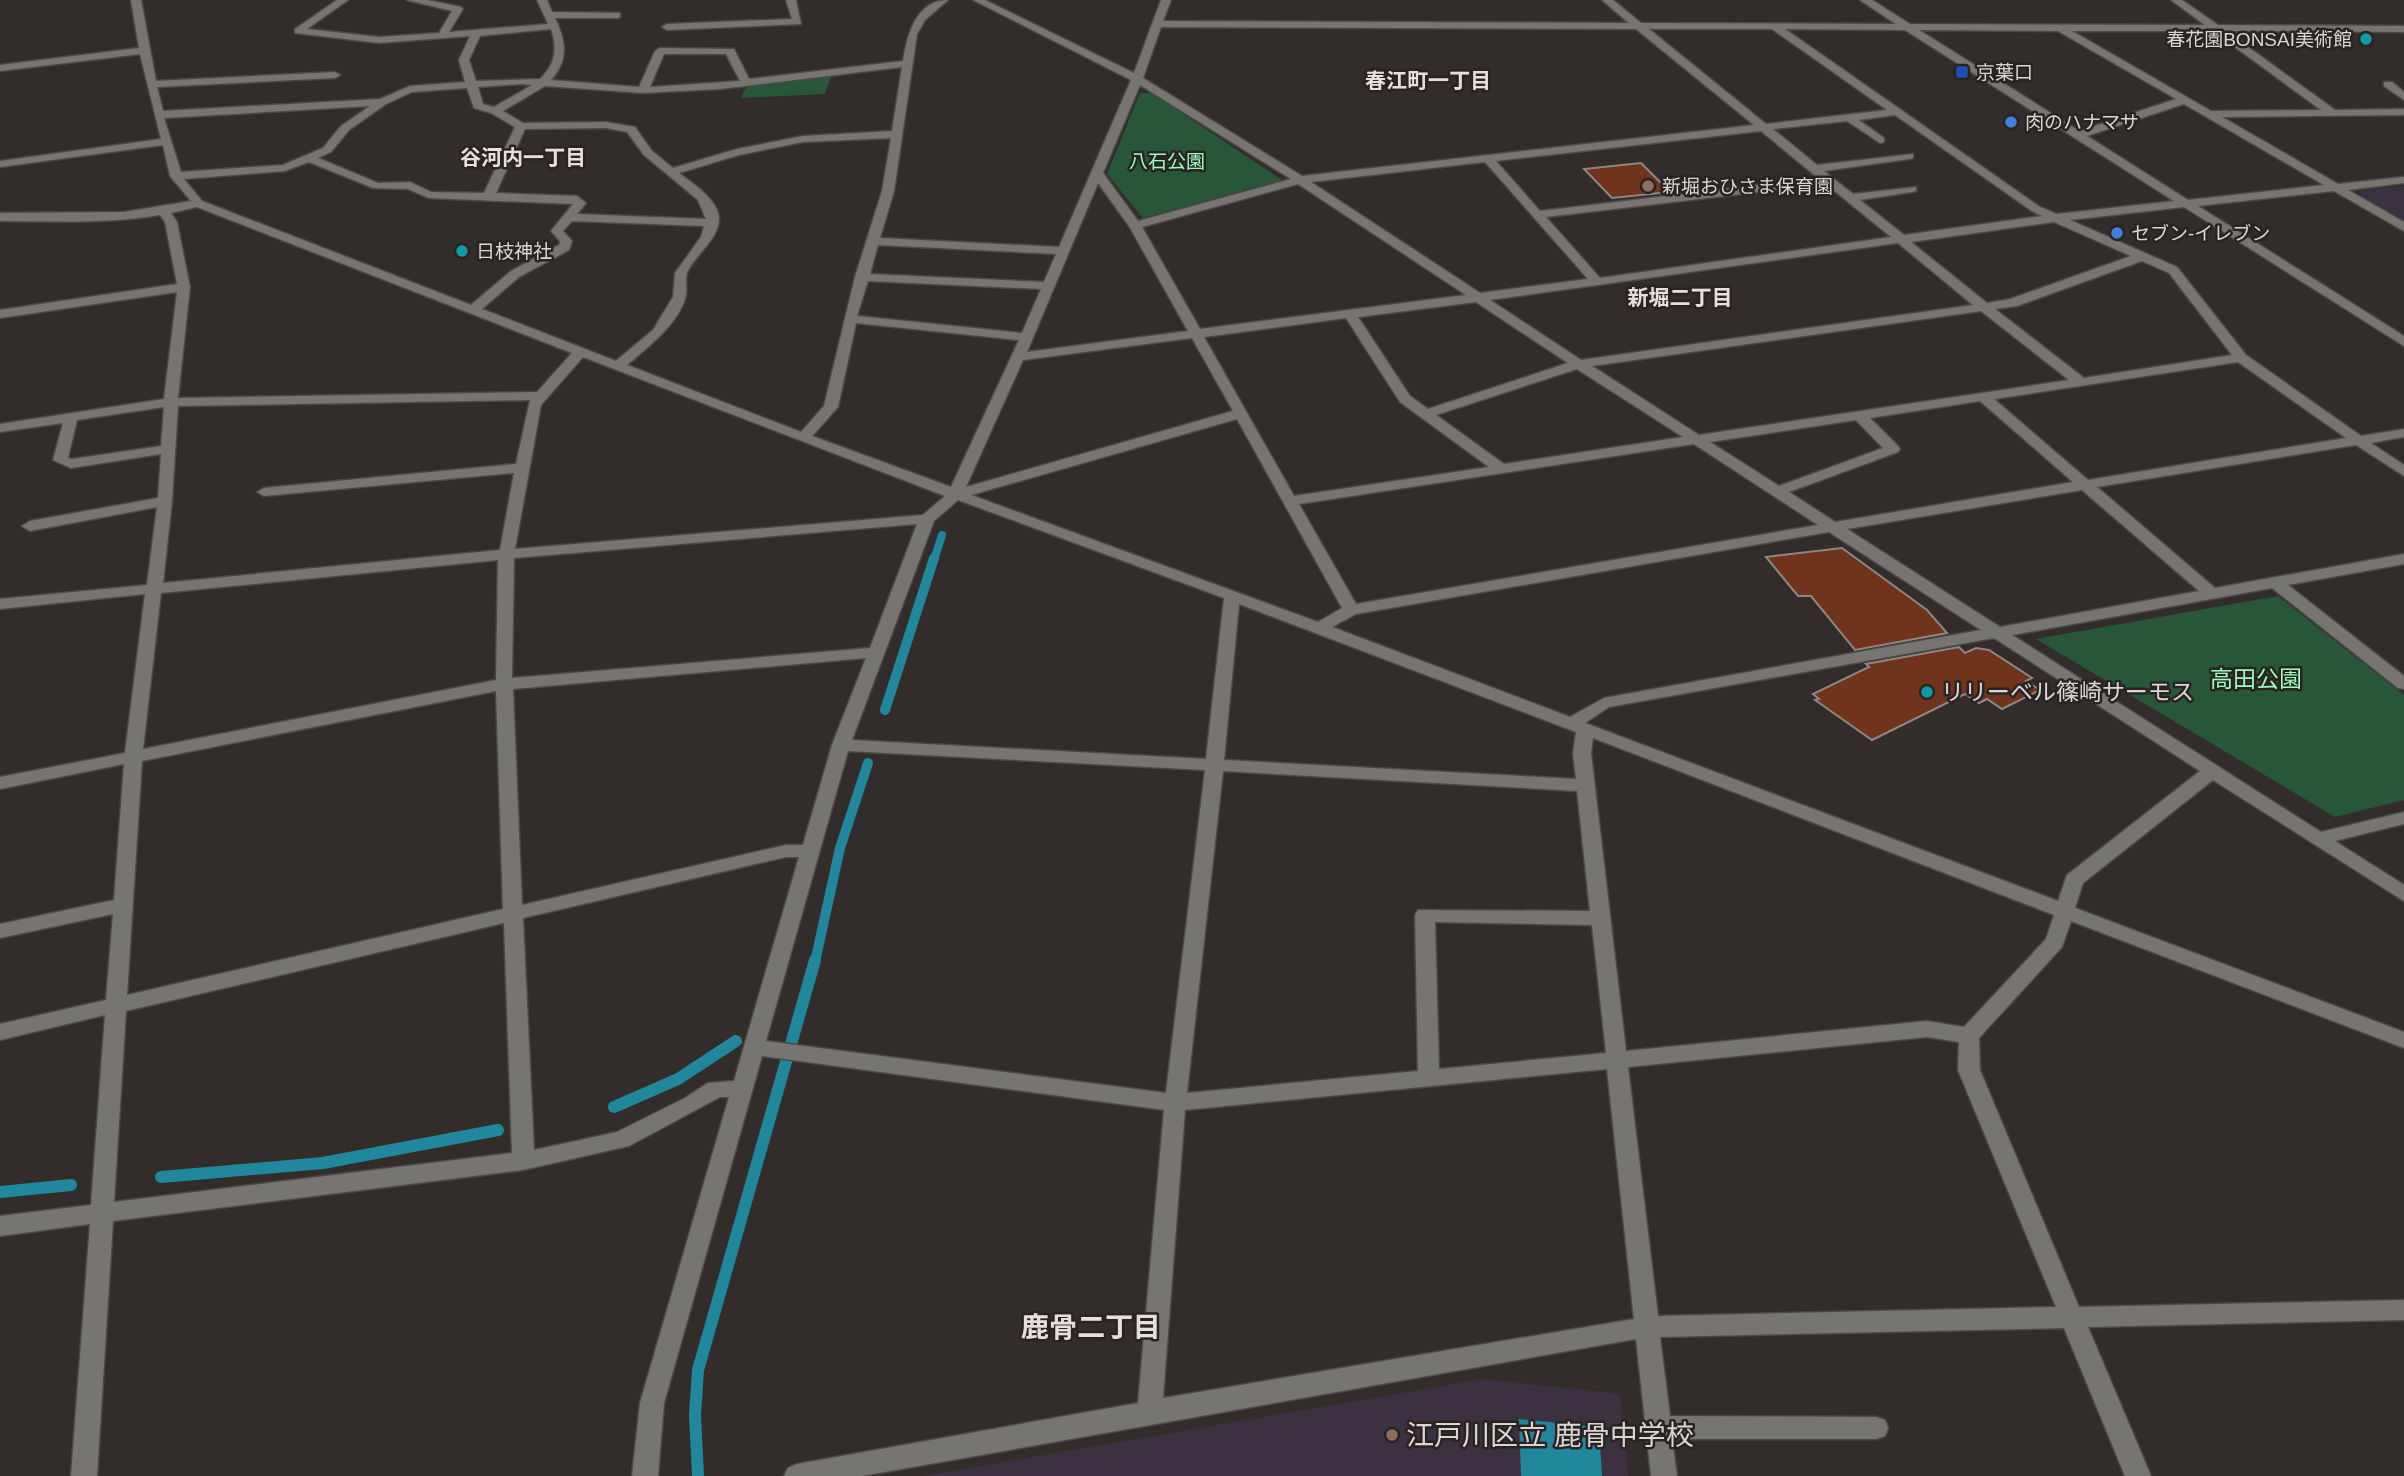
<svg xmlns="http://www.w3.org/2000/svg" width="2404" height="1476" font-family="Helvetica,'Noto Sans JP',sans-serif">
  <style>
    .education { fill: #3c3140 }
    .green { fill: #275639 }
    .water { fill: #20879c }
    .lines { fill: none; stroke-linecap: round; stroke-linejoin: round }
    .stream-far2 { stroke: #20879c; stroke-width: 8 }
    .stream-far1 { stroke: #20879c; stroke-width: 10 }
    .stream { stroke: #20879c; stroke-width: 12 }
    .building { fill: #70331b; stroke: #8d8684; stroke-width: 2 }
    .minor-casing { stroke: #4d4846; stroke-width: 3 }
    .minor { fill: #767572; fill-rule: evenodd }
    .culture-dot { fill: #0f9aa8; stroke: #292321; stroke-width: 2.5 }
    .transit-dot { fill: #1a4fb4; stroke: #292321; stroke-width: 2.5 }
    .shop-dot { fill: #3f7fe0; stroke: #292321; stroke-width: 2.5 }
    .education-dot { fill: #8d6e63; stroke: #292321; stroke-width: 2.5 }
    .labels { text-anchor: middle; stroke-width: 5; stroke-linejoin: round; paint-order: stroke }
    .far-poi-label { font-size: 19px; fill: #dad6d5; stroke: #292321; text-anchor: start }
    .far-park-label { font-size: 19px; fill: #9dfbbe; stroke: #292321 }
    .far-neighbourhood-label { font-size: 21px; font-weight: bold; fill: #e7dfdc; stroke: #292321 }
    .park-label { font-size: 23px; fill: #9dfbbe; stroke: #292321 }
    .poi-label { font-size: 23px; fill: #dad6d5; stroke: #292321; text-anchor: start }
    .near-neighbourhood-label { font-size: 28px; font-weight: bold; fill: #e7dfdc; stroke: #292321 }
    .near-poi-label { font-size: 28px; fill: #dad6d5; stroke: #292321; text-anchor: start }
  </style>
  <rect width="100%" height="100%" fill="#322d2b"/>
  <path class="education" d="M2404 186V221L2362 197 2360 191Z
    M1483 1379 1620 1394 1628 1476H923Z"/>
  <path class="green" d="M832 74 825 94 741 98 747 85Z
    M1140 93H1152L1282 180 1143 218 1107 174Z
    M2278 596 2404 695V800L2335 817 2036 639Z"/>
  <path class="water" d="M1519 1419 1599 1427 1602 1476H1521Z"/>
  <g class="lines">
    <path class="stream-far2" d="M934 560 942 535"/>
    <path class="stream-far1" d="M885 710 934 558
      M815 962 840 848 868 763"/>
    <path class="stream" d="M614 1107 678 1079 736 1041
      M161 1177 323 1163 498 1130
      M0 1192 71 1185
      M698 1476 695 1415 698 1370 815 960"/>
  </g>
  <path class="building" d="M1641 163 1670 192 1612 198 1584 169Z
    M1842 548 1927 610 1947 633 1855 650 1811 596H1798L1766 557Z
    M1959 647 1965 653 1976 648 1989 650 2032 678 2026 681 2040 690 2002 709 1987 699 1979 703 1965 694 1872 740 1815 700 1819 699 1813 694 1869 667 1866 664Z"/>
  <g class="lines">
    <defs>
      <path id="minor" d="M131 0H141L156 81 335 72 340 75 335 78 157 87 163 111 380 99 410 86 465 82 459 60 470 36 379 43 295 33V29L337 0H348L307 29 379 37 439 33 452 11 407 0H427L461 7 463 9 449 32 548 24 537 0H547L552 12 620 13V17L617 18H555C566 41 569 60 551 80L639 87 655 51 660 48 734 49 749 79 903 61C907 35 916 0 948 0L925 20 917 34 894 191 880 238 1059 247 1131 80 973 0H985L1134 73 1161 0H1171L1163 21 1629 23 1602 0H1613L1641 23 1896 24 1860 0H1872L1910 24 2205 25 2171 0H2182L2218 25 2404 26V32L2226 31 2335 110 2404 109V115L2222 117 2338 184 2404 177V183L2348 190 2404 222V231L2334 191 2198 206 2404 336V346L2184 207 2070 220 2177 267 2246 355 2361 436 2404 429V437L2371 443 2404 465V476L2356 445 2097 487 2215 588 2404 554V564L2288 585 2404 676V689L2398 688 2272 588 2012 635 2321 832 2404 812V824L2335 841 2404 885V901L2213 780 2083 883 2075 908 2404 1032V1048L2071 921 2062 947 1979 1038 1980 1070 2079 1307 2404 1300V1320L2088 1327 2151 1476H2125L2064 1328 1660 1337 1670 1416 1876 1417 1885 1420 1888 1428 1885 1436 1876 1439H1672L1677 1476H1651L1636 1339 862 1476H784L788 1468 797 1464 1138 1403 1164 1110 762 1056 664 1403 658 1476H632L640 1403 729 1097H720L629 1146 523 1170 113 1221 97 1476H71L90 1224 0 1236V1216L91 1205 105 1015 0 1040V1024L106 1000 113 914 0 938V924L114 900 124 764 0 789V777L125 753 145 594 0 609V599L147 585 157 507 30 531 22 526 30 521 158 498 161 454 71 468 53 460 63 423 0 432V424L164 399 177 292 0 318V310L177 284 165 222 160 215C107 224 53 221 0 221V213L124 212 191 201 170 176 163 145 0 167V161L161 139 140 54 0 71V65L139 48ZM1161 27 1636 29 1754 125 1302 176 1143 78ZM551 29C558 49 555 65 540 79L476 81 469 60 480 36ZM1649 29H1772L1887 110 1766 124ZM1785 29 1905 30 2174 201 2057 214 2040 207ZM1919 30 2058 31 2176 99 2079 131ZM2072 31H2213L2321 110 2211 111ZM664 54H726L740 81 650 87ZM902 67 892 131 803 136 737 149 673 168 652 151 635 127 606 122 523 123 503 111 545 86 643 93 720 89ZM521 84 532 85 494 107 483 104 478 87ZM1140 85 1291 179 1138 221 1103 173ZM467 88 474 108 491 113 515 127 484 193 431 192 410 182 378 183 318 158 331 152 349 130 386 104 412 92ZM2184 104 2324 185 2188 200 2087 136ZM370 106 341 126 323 148 283 165 181 172 164 118ZM1895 115 2032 211 2042 216 1904 235 1860 200 1912 192 1916 191V187L1853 194 1824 171 1909 159 1913 158V154L1817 165 1773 129 1847 121 1880 143 1884 142V138L1859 120ZM606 128 627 132 644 155 698 200 706 219 577 214 586 203 577 196 496 193 525 129ZM1761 131 1818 178 1540 211 1496 161ZM891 138 882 191 855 277 824 406 801 432 627 365C648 347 680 323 686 295 687 288 685 279 687 273 695 254 720 239 719 217 717 199 692 183 679 173L739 155 803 142ZM309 162 373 188 408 189 429 198 573 204 551 231 560 241 559 245 511 271 471 305 202 201 184 179 285 171ZM1485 162 1588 279 1480 293 1311 182ZM1098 183 1129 226 1188 331 1027 352ZM1298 184 1466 295 1200 329 1142 227ZM1826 184 1891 237 1600 278 1546 217ZM197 207 572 353 537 392 178 398 190 287 177 222 171 213ZM572 221 704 226 701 237 675 273 673 297 653 330 616 361 482 309 519 277 569 250 572 241 563 231ZM2054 222 2131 256 2010 299 1987 303 1911 242ZM1898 243 1973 305 1581 360 1490 300ZM878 245 1056 254 1044 282 870 274ZM2142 261 2169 273 2232 355 2084 378 1995 309 2017 306ZM868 281 1041 289 1022 333 857 316ZM1476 302 1568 363 1428 409 1410 396 1358 317ZM1981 311 2069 380 1699 435 1592 366ZM1346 318 1400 402 1489 467 1294 496 1204 337ZM856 323 1019 340 951 487 812 436 838 407ZM1192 338 1233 411 966 487 1023 360ZM583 357 945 496 923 515 515 549 541 405ZM2238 362 2346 438 2088 480 1994 399ZM1577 369 1683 437 1504 464 1436 415ZM530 400 516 464 264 488 257 492 264 496 514 473 500 550 163 583 172 501 178 406ZM1980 401 2073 482 1835 522 1789 492 1898 452 1900 449 1898 446 1870 418ZM164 407 161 446 72 459 68 458 77 420ZM1237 419 1342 608 1318 622 971 495ZM1856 420 1883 448 1779 486 1710 442ZM1694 444 1818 525 1356 604 1299 504ZM2082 490 2199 591 2000 627 1847 529ZM958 500 1224 598 1206 759 852 740 934 521ZM917 524 870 648 512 678 514 558ZM1829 532 1981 630 1604 698 1570 717 1332 627 1356 614ZM498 560 496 680 143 749 161 593ZM1239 604 1576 732 1573 753 1576 779 1224 760ZM1994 638 2200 771 2067 875 2058 901 1585 723 1609 707ZM866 658 832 745 803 845H786L522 905 513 689ZM496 691 503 909 127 995 142 761ZM1593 738 2054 915 2046 939 1964 1027 1927 1021 1626 1051 1591 753ZM848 751 1205 770 1166 1093 766 1041ZM1223 771 1577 791 1590 911 1418 910 1415 915 1418 1071 1187 1093ZM786 857H799L734 1081 708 1083 685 1098 617 1132 534 1150 523 918ZM1435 922 1592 925 1606 1053 1439 1069ZM504 923 512 1153 114 1202 126 1011ZM1927 1037 1959 1042 1958 1070 2056 1307 1658 1316 1628 1067ZM1607 1069 1634 1319 1163 1398 1185 1110Z
        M786 0H796L801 24 667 30 662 27 667 24 792 19Z
        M2384 82H2392L2404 92V100L2384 86Z"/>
    </defs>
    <use href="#minor" class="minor-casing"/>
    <use href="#minor" class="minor"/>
  </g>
  <g class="culture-dot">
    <circle cx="2366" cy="39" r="7"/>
    <circle cx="462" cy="251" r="7"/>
    <circle cx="1927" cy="692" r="7"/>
  </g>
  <rect class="transit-dot" x="1955" y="65" width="14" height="14" rx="3.5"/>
  <g class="shop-dot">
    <circle cx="2011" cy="122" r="7"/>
    <circle cx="2117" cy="233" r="7"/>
  </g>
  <g class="education-dot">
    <circle cx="1648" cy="186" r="7"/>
    <circle cx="1392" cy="1435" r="7"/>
  </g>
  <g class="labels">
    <g class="far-poi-label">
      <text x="2352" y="46" text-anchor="end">春花園BONSAI美術館</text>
      <text x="1976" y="79">京葉口</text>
      <text x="2025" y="129">肉のハナマサ</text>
      <text x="1662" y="193">新堀おひさま保育園</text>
      <text x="2131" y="240">セブン-イレブン</text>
      <text x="476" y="258">日枝神社</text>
    </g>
    <g class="far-park-label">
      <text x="1167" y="168">八石公園</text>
    </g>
    <g class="far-neighbourhood-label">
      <text x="1428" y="88">春江町一丁目</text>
      <text x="523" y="165">谷河内一丁目</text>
      <text x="1680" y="305">新堀二丁目</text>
    </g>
    <g class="park-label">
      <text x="2256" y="687">高田公園</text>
    </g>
    <g class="poi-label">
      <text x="1941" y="700">リリーベル篠崎サーモス</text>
    </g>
    <g class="near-neighbourhood-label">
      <text x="1091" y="1337">鹿骨二丁目</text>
    </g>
    <g class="near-poi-label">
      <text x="1406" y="1445">江戸川区立 鹿骨中学校</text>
    </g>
  </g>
</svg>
